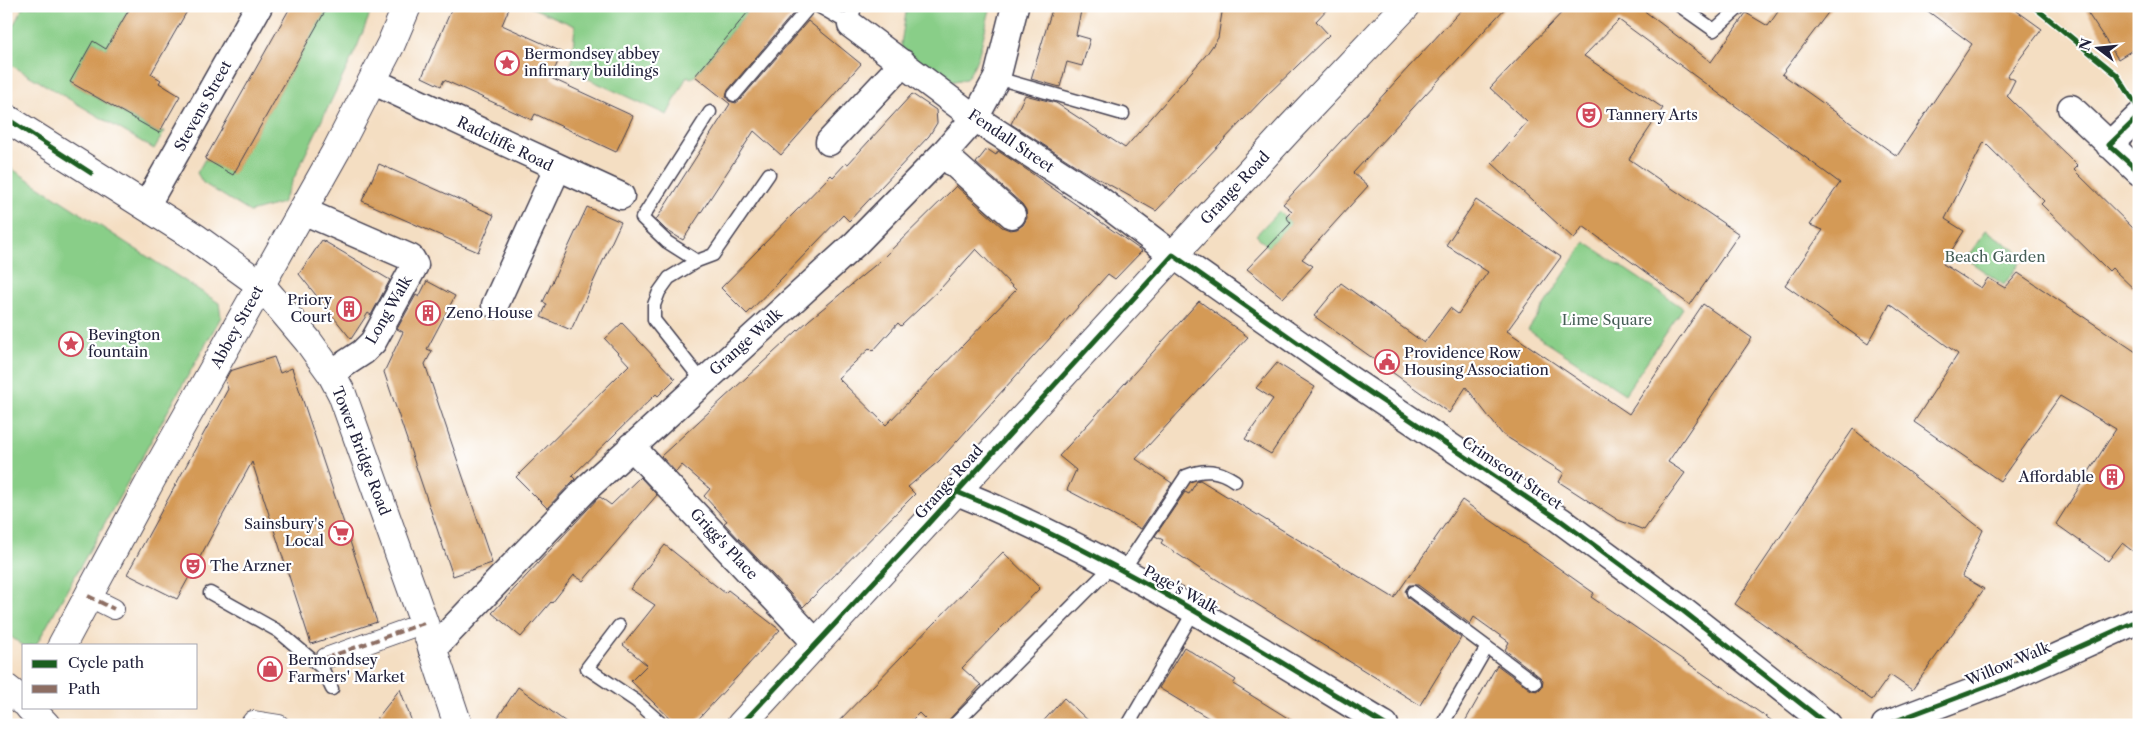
<svg xmlns="http://www.w3.org/2000/svg" width="2145" height="731" font-family="'Libre Caslon Text',serif">
  <style>
    .green { fill: #89ce88; stroke: #567862 }
    .building { fill: #d49a57; fill-rule: evenodd }
    .lines { fill: none; stroke-linecap: round; stroke-linejoin: round }
    .service-casing { stroke: #423e4f; stroke-width: 15 }
    .pedestrian-casing { stroke: #423e4f; stroke-width: 22 }
    .minor-casing { stroke: #423e4f; stroke-width: 29 }
    .secondary-casing { stroke: #423e4f; stroke-width: 30 }
    .primary-casing { stroke: #423e4f; stroke-width: 30 }
    .trunk-casing { stroke: #423e4f; stroke-width: 30 }
    .service { stroke: #fff; stroke-width: 12 }
    .pedestrian { stroke: #fff; stroke-width: 20 }
    .minor { stroke: #fff; stroke-width: 26 }
    .secondary { stroke: #fff; stroke-width: 28 }
    .primary { stroke: #fff; stroke-width: 28 }
    .trunk { stroke: #fff; stroke-width: 28 }
    .quiet { stroke: #8d6e63; stroke-width: 4; stroke-dasharray: 8 4; stroke-linecap: butt }
    .cycleway-casing { stroke: #fff; stroke-width: 8 }
    .cycleway { stroke: #1b5e20; stroke-width: 5 }
    .labels { text-anchor: middle; stroke-width: 4.5; stroke-linejoin: round; paint-order: stroke }
    .poi-label { font-size: 15px; fill: #22223b; stroke: #fff; text-anchor: start }
    .street-label { font-size: 15px; fill: #22223b; stroke: #fff }
    .park-label { font-size: 15px; fill: #465e56; stroke: #fff }
  </style>
  <rect width="100%" height="100%" fill="#fff"/>
  <filter id="ink" filterUnits="userSpaceOnUse"><feTurbulence type="fractalNoise" baseFrequency=".02" numOctaves="2"/><feDisplacementMap in="SourceGraphic" scale="10" xChannelSelector="R" yChannelSelector="G"/><feConvolveMatrix kernelMatrix="1 2 1 2 8 2 1 2 1" color-interpolation-filters="sRGB"/></filter>
  <filter id="wash" filterUnits="userSpaceOnUse"><feTurbulence type="fractalNoise" baseFrequency=".0096" numOctaves="4" result="noise"/><feDisplacementMap in="SourceGraphic" scale="20" xChannelSelector="R" yChannelSelector="G"/><feGaussianBlur stdDeviation="1.12" result="paint"/><feColorMatrix in="noise" values="0 0 0 0 0 0 0 0 0 0 0 0 0 0 0 0 0 1.4 0 .05"/><feComposite in="paint" operator="in"/></filter>
  <g filter="url(#wash)">
    <rect width="100%" height="100%" fill="#f4dec2"/>
    <path class="green" d="M24 6H131L106 49 93 41 70 82 158 133 165 131 154 149 6 62V29L10 31Z
      M328 6H373L357 47 282 203 250 212 203 183 197 173 205 159 233 174Z
      M528 6H752L695 76 691 78 687 76 667 115 571 71 575 26Z
      M907 6H991C984 30 981 60 966 79L949 82 903 52 901 44Z
      M6 165 219 303 221 317 36 645 24 646 11 637H6Z
      M1279 211 1291 223 1268 247 1256 235Z
      M1986 230 2024 256 2004 285 1966 259Z
      M1585 242 1683 308 1625 394 1528 330Z"/>
    <g id="blocks">
      <path class="building" d="M131 6H190L151 74 161 80 159 83 180 96 159 133 70 82 93 41 106 49Z
        M291 6H328L233 175 205 159Z
        M453 6H510L502 25 562 52 551 78 633 116 616 152 535 114 532 120 444 80 441 86 422 77Z
        M753 6H791L796 10 728 90 726 97 729 101 736 103 740 100 808 21 861 64 781 155 754 131 683 240 666 230 656 220 730 104 695 76Z
        M1053 6H1082L1076 35 1090 39 1082 66 1067 62 1060 87 1031 79Z
        M1223 6H1330L1316 21 1329 35 1264 98 1156 211 1078 167 1011 124 1025 95 1056 103 1125 148 1206 55 1218 38Z
        M1465 6H1507L1353 173 1368 186 1302 259 1313 266 1283 298 1247 269 1291 223 1286 217 1292 211 1283 204Z
        M1568 6H1638L1711 62 1746 13 1768 26 1782 6H1833L1782 74 1897 156 1972 44 1921 6H2010L2042 29 2007 76 2015 80 2007 96 2078 166 2074 170 2139 234V294L2112 268 2109 271 2041 204 2044 201 1984 142 1945 219 1964 231 1943 264 1981 288 1988 278 2005 288 2018 273 2139 354V556L2122 543 2108 561 2056 524 2116 429 2060 396 2000 481 1914 422 1958 354 1890 304 1868 344 1785 285 1823 230 1810 225 1840 183 1619 20 1584 56 1663 108 1629 159 1739 234 1690 305 1583 226 1574 239 1492 163 1527 122 1490 88Z
        M2083 6H2139V46L2118 59Z
        M912 94 936 110 937 123 929 136 849 221 843 215 747 314 721 288 831 175 833 177 846 163 848 164Z
        M987 149 996 155 998 151 1027 170 1142 251 1115 279 1108 274 939 461 908 487 915 494 803 607 724 523 727 521 704 496 710 489 682 465 676 472 661 456 809 320 880 261 956 186 1002 227 1010 230 1017 229 1023 225 1027 218 1026 210 1022 204 976 163ZM976 249 1016 290 886 425 838 378 870 348 873 351 898 323 901 326 941 288Z
        M379 164 494 215 478 252 362 201Z
        M1476 200 1561 257 1507 331 1629 414 1703 304 1752 338 1668 462 1685 473 1644 530 1618 520 1559 482 1564 473 1502 434 1466 387 1449 413 1314 316 1341 283 1424 343 1450 308 1458 314 1488 272 1446 245Z
        M587 207 621 222 571 330 541 317 547 304 543 302Z
        M322 240 390 280 371 315 368 313 351 339 299 274Z
        M427 281 455 296 427 349 432 351 425 364 492 563 453 576 384 372 403 332 397 329 416 295 419 297Z
        M1199 301 1248 337 1136 459 1172 483 1141 529 1067 490 1076 470 1059 456Z
        M622 323 675 379 658 396 656 394 572 476 575 479 547 508 516 477 629 365 605 339Z
        M274 357 280 373 292 368 377 622 311 644 252 462 177 599 127 574 228 389 225 380 230 371Z
        M1277 363 1315 387 1271 454 1245 439 1273 399 1256 388Z
        M1853 429 1983 530 1962 576 1984 589 1912 690 1890 675 1872 700 1735 604Z
        M640 477 657 495 583 581 574 575 552 603 551 602 521 637 492 613 598 498 600 497 611 505Z
        M1200 480 1394 598 1462 500 1594 593 1591 597 1778 725H1463L1497 665 1531 690 1538 691 1542 687 1543 680 1540 677 1505 650 1509 642 1474 617 1470 624 1418 585H1409L1405 591 1408 598 1461 638 1420 705 1203 571 1161 543 1163 540 1155 536 1185 492 1189 494 1197 481Z
        M665 545 725 593 728 590 780 630 693 725H677L631 681 647 665 623 645 655 605 630 589Z
        M1003 552 1040 588 962 668 981 685 944 725H931L919 713 907 725H835Z
        M1184 647 1236 680 1233 684 1299 725H1220L1159 688Z
        M518 687 570 725H493Z
        M400 689 413 725H372Z
        M1064 698 1093 725H1040Z"/>
    </g>
  </g>
  <g filter="url(#ink)">
    <use href="#blocks" fill-opacity="0" stroke="#423e4f" stroke-width="1"/>
    <g class="lines">
      <defs>
        <path id="service" d="M818 6 851 25 855 6
          M1680 6 1714 30 1741 6
          M997 78 1123 114
          M734 95 810 6
          M697 261 667 242 642 218 710 112
          M703 382 654 320V305L659 292 669 278 697 261 713 255 769 174
          M1122 572 1186 476C1205 468 1219 470 1235 481
          M1413 592 1535 683
          M210 593 278 631 322 668 332 689
          M619 626 587 668 636 701 663 725
          M954 725 1112 566
          M1128 725 1194 611
          M1442 725 1487 647"/>
        <path id="pedestrian" d="M88 596 114 609
          M326 658 424 623
          M250 725 253 721 279 725"/>
        <path id="minor" d="M851 25 975 118 1095 196 1173 255 1348 378 1560 520 1682 610 1828 725
          M372 81 558 167 495 305
          M2071 108 2139 172
          M829 142 903 63
          M2109 145 2139 116
          M943 154 1012 215
          M558 167 621 196
          M146 206 259 6
          M303 211 411 258 415 265 373 342 363 352 331 373
          M631 446 816 643
          M957 492C1108 553 1246 641 1385 725
          M432 650 588 487 856 243 943 154 975 118 997 78 1015 6
          M1885 725 2012 677 2139 620"/>
        <path id="secondary" d="M62 645 151 480 336 151 391 44 407 6"/>
        <path id="primary" d="M6 688 24 702
          M29 707 46 725
          M741 725 1292 126 1406 6"/>
        <path id="trunk" d="M6 118 196 238 261 285 308 341 331 373 342 394 424 623 458 725"/>
      </defs>
      <use href="#service" class="service-casing"/>
      <use href="#pedestrian" class="pedestrian-casing"/>
      <use href="#minor" class="minor-casing"/>
      <use href="#secondary" class="secondary-casing"/>
      <use href="#primary" class="primary-casing"/>
      <use href="#trunk" class="trunk-casing"/>
      <use href="#service" class="service"/>
      <use href="#pedestrian" class="pedestrian"/>
      <use href="#minor" class="minor"/>
      <use href="#secondary" class="secondary"/>
      <use href="#primary" class="primary"/>
      <use href="#trunk" class="trunk"/>
      <path class="quiet" d="M88 596 114 609
        M326 658 424 623
        M250 725 253 721 279 725"/>
      <defs>
        <path id="cycleway" d="M2033 6 2117 75 2139 109
          M2139 116 2109 145 2139 172
          M6 118 91 173
          M957 492C1108 553 1246 641 1385 725
          M741 725 926 526 1173 255 1348 378 1560 520 1682 610 1828 725
          M1885 725 2012 677 2139 620"/>
      </defs>
      <use href="#cycleway" class="cycleway-casing"/>
      <use href="#cycleway" class="cycleway"/>
    </g>
  </g>
  <defs>
    <symbol id="sight-ring" viewBox="-11 -11 22 22"><circle r="9.5" fill="#fff" stroke="#d1495b" stroke-width="1.5"/><path d="M0-6L1.8-2.2L6-1.7L2.9 1.2L3.7 5.4L0 3.3L-3.7 5.4L-2.9 1.2L-6-1.7L-1.8-2.2Z" fill="#d1495b"/></symbol>
    <symbol id="theatre-ring" viewBox="-11 -11 22 22"><circle r="9.5" fill="#fff" stroke="#d1495b" stroke-width="1.5"/><path d="M-5-5.5Q0-4 5-5.5V0Q5 5 0 6Q-5 5-5 0ZM-3.3-2.5H-1v1.5H-3.3ZM1-2.5H3.3v1.5H1ZM-2.8 1Q0 5.5 2.8 1Z" fill="#d1495b"/></symbol>
    <symbol id="building-ring" viewBox="-11 -11 22 22"><circle r="9.5" fill="#fff" stroke="#d1495b" stroke-width="1.5"/><path d="M-4-6H4V6H1V3H-1V6H-4ZM-2.5-4.3h1.7v1.8h-1.7ZM.8-4.3h1.7v1.8H.8ZM-2.5-1h1.7V.8h-1.7ZM.8-1h1.7V.8H.8Z" fill="#d1495b"/></symbol>
    <symbol id="civic-ring" viewBox="-11 -11 22 22"><circle r="9.5" fill="#fff" stroke="#d1495b" stroke-width="1.5"/><path d="M-.6-6.5H3V-4.5H.6V-3L4-1V1h2V6H-6V1h2V-1L-.6-3ZM-1.2 2.5V6h2.4V2.5Z" fill="#d1495b"/></symbol>
    <symbol id="supermarket-ring" viewBox="-11 -11 22 22"><circle r="9.5" fill="#fff" stroke="#d1495b" stroke-width="1.5"/><path d="M-6-5.5h2.5l.6 2H6L4.5 2H-2.5L-4.4-4H-6ZM-1.5 3.2a1.3 1.3 0 1 0 .1 0ZM3 3.2a1.3 1.3 0 1 0 .1 0Z" fill="#d1495b"/></symbol>
    <symbol id="shop-ring" viewBox="-11 -11 22 22"><circle r="9.5" fill="#fff" stroke="#d1495b" stroke-width="1.5"/><path d="M-5-2.5h2.3a2.7 3.5 0 0 1 5.4 0H5L5.5 6h-11ZM-1.5-2.5h3a1.5 2.3 0 0 0-3 0Z" fill="#d1495b"/></symbol>
  </defs>
  <g fill-rule="evenodd">
    <use href="#sight-ring" x="493" y="49" width="28" height="28"/>
    <use href="#theatre-ring" x="1575" y="101" width="28" height="28"/>
    <use href="#building-ring" x="335" y="295" width="28" height="28"/>
    <use href="#building-ring" x="414" y="299" width="28" height="28"/>
    <use href="#sight-ring" x="57" y="330" width="28" height="28"/>
    <use href="#civic-ring" x="1373" y="348" width="28" height="28"/>
    <use href="#building-ring" x="2098" y="463" width="28" height="28"/>
    <use href="#supermarket-ring" x="327" y="519" width="28" height="28"/>
    <use href="#theatre-ring" x="179" y="552" width="28" height="28"/>
    <use href="#shop-ring" x="256" y="655" width="28" height="28"/>
  </g>
  <g class="labels">
    <g class="poi-label">
      <text x="524" y="59">Bermondsey abbey<tspan x="524" dy="17">infirmary buildings</tspan></text>
      <text x="1606" y="120">Tannery Arts</text>
      <text x="332" y="305" text-anchor="end">Priory<tspan x="332" dy="17">Court</tspan></text>
      <text x="446" y="318">Zeno House</text>
      <text x="88" y="340">Bevington<tspan x="88" dy="17">fountain</tspan></text>
      <text x="1404" y="358">Providence Row<tspan x="1404" dy="17">Housing Association</tspan></text>
      <text x="2094" y="482" text-anchor="end">Affordable</text>
      <text x="324" y="529" text-anchor="end">Sainsbury's<tspan x="324" dy="17">Local</tspan></text>
      <text x="210" y="571">The Arzner</text>
      <text x="288" y="665">Bermondsey<tspan x="288" dy="17">Farmers' Market</tspan></text>
    </g>
    <g class="street-label">
      <text transform="translate(203 106) rotate(-61)" y="5">Stevens Street</text>
      <text transform="translate(1011 141) rotate(34)" y="5">Fendall Street</text>
      <text transform="translate(505 144) rotate(26)" y="5">Radcliffe Road</text>
      <text transform="translate(1235 188) rotate(-47)" y="5">Grange Road</text>
      <text transform="translate(389 310) rotate(-60)" y="5">Long Walk</text>
      <text transform="translate(237 327) rotate(-61)" y="5">Abbey Street</text>
      <text transform="translate(746 342) rotate(-42)" y="5">Grange Walk</text>
      <text transform="translate(361 451) rotate(69)" y="5">Tower Bridge Road</text>
      <text transform="translate(1512 473) rotate(34)" y="5">Crimscott Street</text>
      <text transform="translate(949 482) rotate(-48)" y="5">Grange Road</text>
      <text transform="translate(724 544) rotate(47)" y="5">Grigg's Place</text>
      <text transform="translate(1181 590) rotate(29)" y="5">Page's Walk</text>
      <text transform="translate(2008 664) rotate(-23)" y="5">Willow Walk</text>
    </g>
    <g class="park-label">
      <text x="1995" y="262">Beach Garden</text>
      <text x="1607" y="325">Lime Square</text>
    </g>
  </g>
  <rect width="2145" height="731" fill="none" stroke="#fff" stroke-width="25"/>
  <rect x="22" y="644" width="175" height="65" fill="#ffffff" stroke="#a7a7b1"/>
  <rect x="32" y="660" width="25" height="8" fill="#1b5e20" stroke="#a7a7b1"/>
  <text x="68" y="668" font-size="15" fill="#22223b">Cycle path</text>
  <rect x="32" y="685" width="25" height="8" fill="#8d6e63" stroke="#a7a7b1"/>
  <text x="68" y="694" font-size="15" fill="#22223b">Path</text>
  <g transform="translate(2098 48) rotate(286)" stroke="#ffffff" stroke-width="4" paint-order="stroke">
  <path d="M0-4L9 19L0 12L-9 19Z" fill="#22223b"/>
  <text y="-8" font-size="14" font-weight="bold" text-anchor="middle" fill="#22223b">N</text>
  </g>
</svg>
